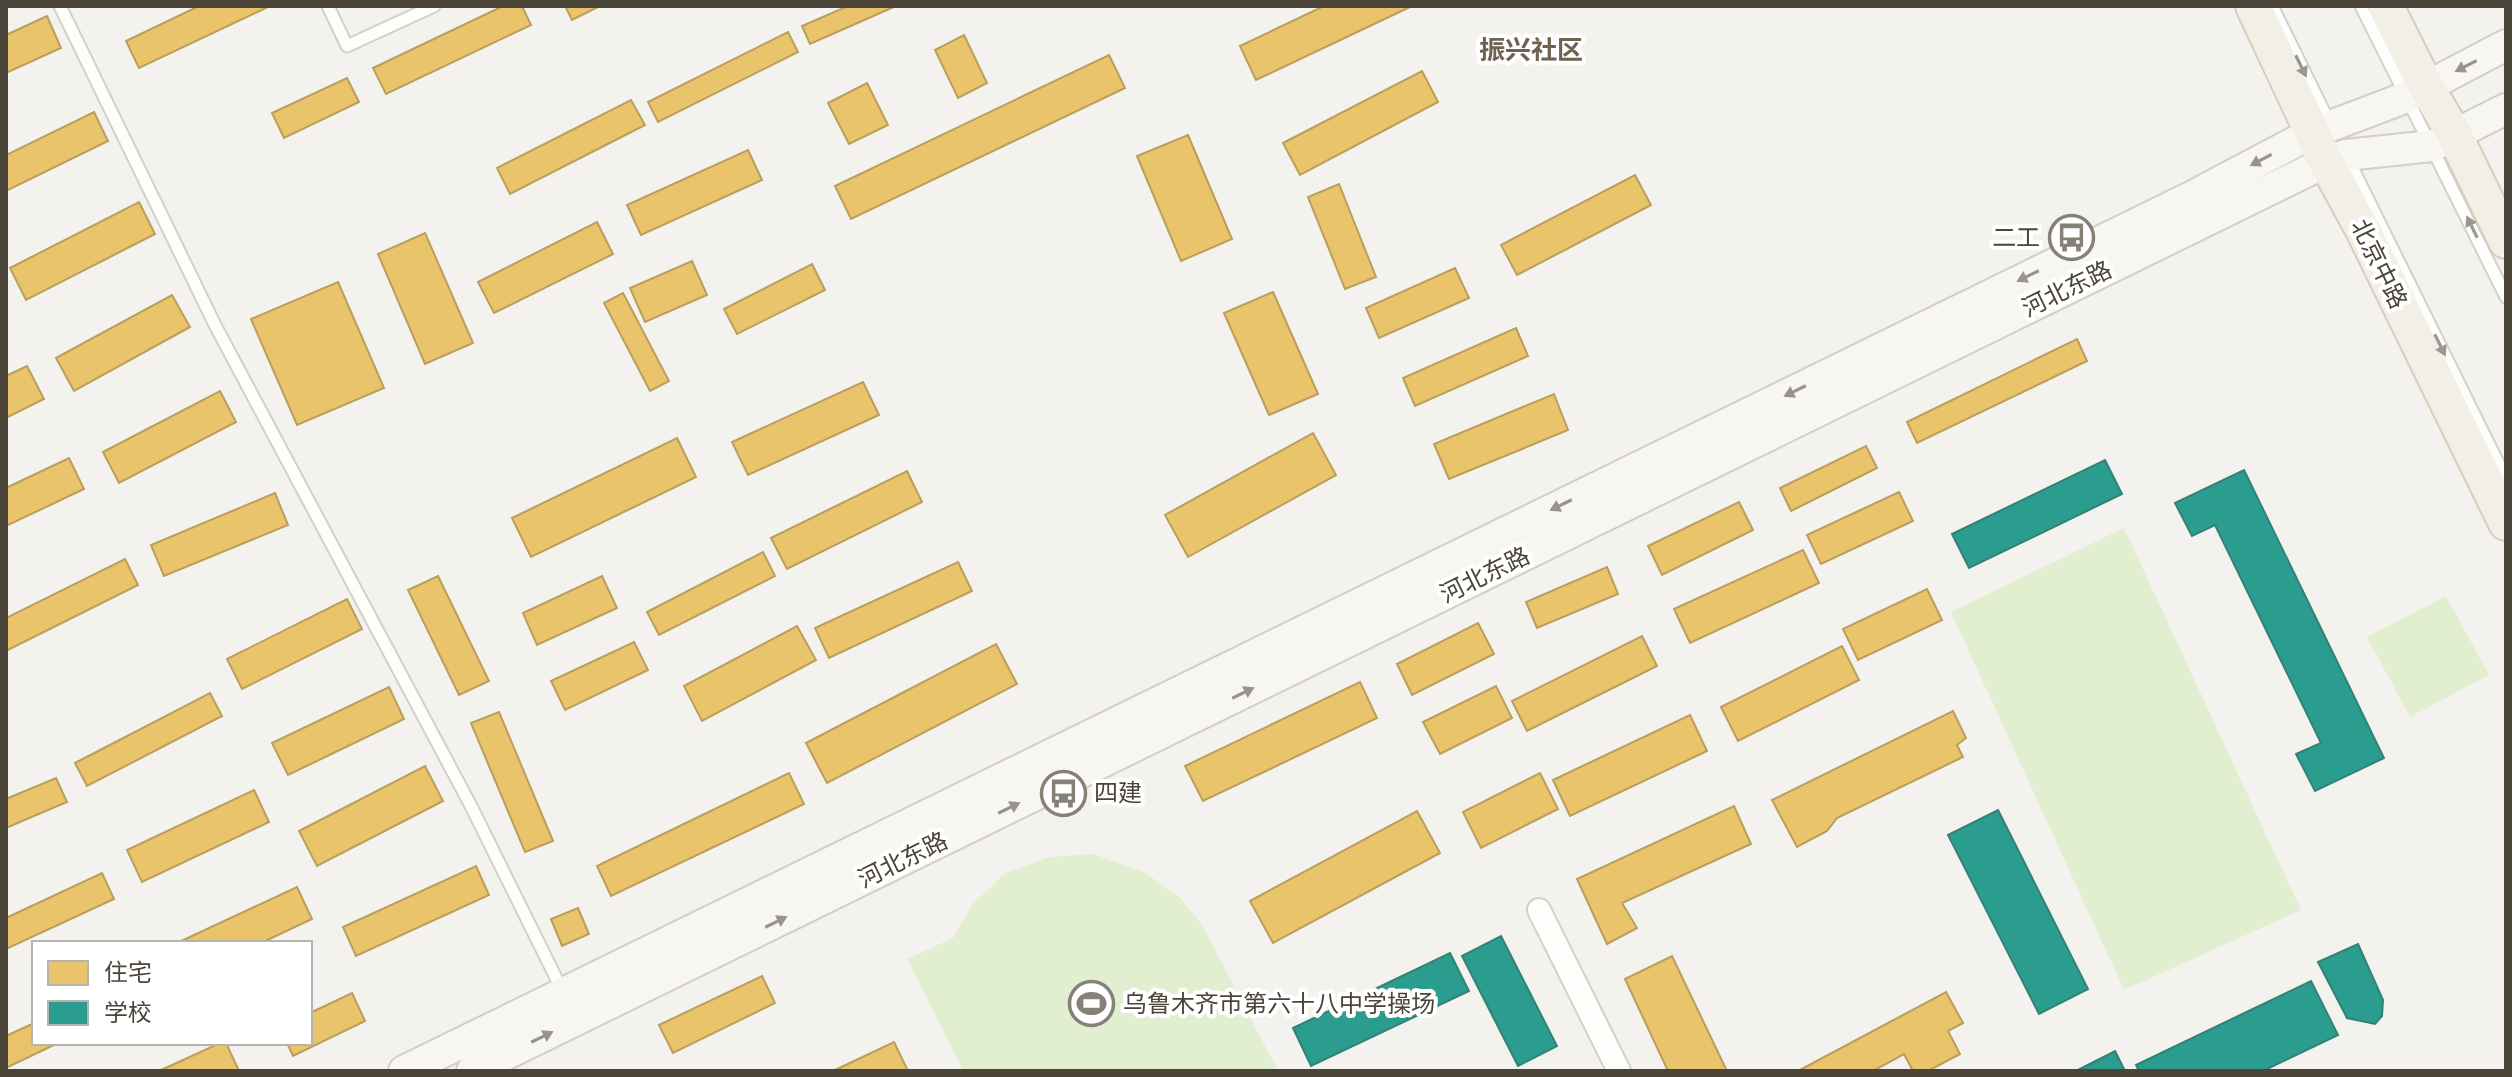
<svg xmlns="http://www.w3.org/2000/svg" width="2512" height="1077" font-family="Inter,'Noto Sans SC',sans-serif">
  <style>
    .green { fill: #e1eecf }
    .homes { fill: #e9c46a; stroke: #ba9e5b; stroke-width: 2 }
    .schools { fill: #2a9d8f; stroke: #348275; stroke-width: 2 }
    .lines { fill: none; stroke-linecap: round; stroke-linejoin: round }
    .lane-casing { stroke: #d2d0cb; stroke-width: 15 }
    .street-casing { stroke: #d2d0cb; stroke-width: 26 }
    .secondary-casing { stroke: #d3cfc5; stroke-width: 34 }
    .primary-casing { stroke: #d6cebb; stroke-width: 38 }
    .lane { stroke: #fdfdfc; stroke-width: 11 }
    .street { stroke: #fdfdfc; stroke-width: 22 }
    .secondary { stroke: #f7f6f1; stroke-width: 30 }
    .primary { stroke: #f2efe6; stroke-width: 34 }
    .oneway { fill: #9b9791 }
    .oneway2 { fill: #98948c }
    .labels { text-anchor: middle; stroke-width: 8; stroke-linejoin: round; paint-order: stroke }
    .poi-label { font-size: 24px; fill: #4b4439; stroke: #fff; text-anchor: start }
    .street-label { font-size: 24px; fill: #4b4439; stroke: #fff }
    .neighbourhood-label { font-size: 26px; font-weight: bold; fill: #6e6250; stroke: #fff }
  </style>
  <rect width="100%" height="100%" fill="#f4f2ee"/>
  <path class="green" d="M2124 528 2301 910 2124 990 1951 612Z
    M2446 596 2489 675 2410 717 2367 637Z
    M1093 854 1144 872 1180 898 1203 926 1278 1071H963L907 959 953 938 973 904 1005 873 1050 857Z"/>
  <path class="homes" d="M199 6H270L139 68 126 41Z
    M503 6H522L531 25 386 94 373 68Z
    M565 6H600L572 20Z
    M848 6H896L810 44 802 26Z
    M1324 6H1412L1256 80 1240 46Z
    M47 16 61 48 6 73V35Z
    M788 32 798 52 658 122 648 102Z
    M964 35 987 83 958 98 935 50Z
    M1109 55 1125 88 851 219 835 186Z
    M1422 71 1438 102 1300 175 1283 143Z
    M347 78 359 102 284 138 272 113Z
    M867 83 888 125 849 144 828 103Z
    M631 100 645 125 510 194 497 168Z
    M94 112 108 141 6 191V155Z
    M1188 135 1232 239 1181 261 1137 156Z
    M748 150 762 180 641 235 627 205Z
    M1635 175 1651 205 1517 275 1501 245Z
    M1339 184 1376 277 1345 289 1308 197Z
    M139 202 155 234 26 300 10 268Z
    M597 222 613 254 494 313 478 282Z
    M425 233 473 343 425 364 378 254Z
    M692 261 707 295 645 322 630 288Z
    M812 264 825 290 737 334 724 309Z
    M1455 268 1469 298 1379 338 1366 308Z
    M338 282 384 388 297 425 251 319Z
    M1273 292 1318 394 1269 415 1224 313Z
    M623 293 669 381 650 391 604 303Z
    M172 295 190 327 74 391 56 358Z
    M1516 328 1528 356 1415 406 1403 378Z
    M2077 339 2087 361 1917 443 1907 422Z
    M27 366 44 399 6 418V376Z
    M863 382 879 415 748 475 732 442Z
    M220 391 236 422 119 483 103 452Z
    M1554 394 1568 430 1449 479 1434 444Z
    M1313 433 1336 475 1188 557 1165 515Z
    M677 438 696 477 531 557 512 518Z
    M1866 446 1877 468 1791 511 1780 488Z
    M69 458 84 489 6 526V488Z
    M907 471 922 502 787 569 771 538Z
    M1899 492 1913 521 1821 564 1807 535Z
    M275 493 288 525 164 576 151 545Z
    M1739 502 1753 530 1662 575 1648 546Z
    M1803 550 1819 583 1690 643 1674 609Z
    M763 552 775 576 659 635 647 612Z
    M125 559 138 585 6 651V618Z
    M958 562 972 591 829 658 815 628Z
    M1607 567 1618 594 1537 628 1526 602Z
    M438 576 489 681 459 695 408 590Z
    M602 576 617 608 537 645 523 613Z
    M1927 589 1942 620 1858 660 1843 629Z
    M347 599 362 629 242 689 227 659Z
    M1478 623 1494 654 1412 695 1397 664Z
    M797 626 816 660 702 721 684 686Z
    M1642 636 1657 666 1527 731 1512 701Z
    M634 642 648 670 565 710 551 681Z
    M996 644 1017 684 827 783 806 743Z
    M1842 646 1859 680 1738 741 1721 707Z
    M1360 682 1377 718 1203 801 1185 766Z
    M1496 686 1512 718 1440 754 1423 722Z
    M389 687 404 719 288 775 272 743Z
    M210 693 222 716 87 786 75 763Z
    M1953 711 1966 738 1957 745 1963 757 1837 818 1827 831 1797 847 1772 800Z
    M499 712 553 841 525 852 471 723Z
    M1690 715 1707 751 1570 816 1553 780Z
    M425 766 443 801 317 866 299 831Z
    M789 773 804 804 611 896 597 866Z
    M1540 773 1558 809 1481 848 1463 812Z
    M56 778 67 802 6 828V799Z
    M254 790 269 822 142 882 127 850Z
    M1734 806 1751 844 1622 903 1637 928 1607 944 1577 879Z
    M1417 811 1440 853 1273 943 1250 901Z
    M476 866 489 895 356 956 343 927Z
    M102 873 114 899 6 949V918Z
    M297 887 312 919 261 943H177Z
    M578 908 589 934 562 946 551 919Z
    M1672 956 1727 1071H1668L1625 979Z
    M762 976 775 1003 673 1053 659 1025Z
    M1946 992 1963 1023 1948 1031 1960 1054 1928 1071H1913L1904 1054 1873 1071H1798Z
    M352 993 365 1021 293 1056 287 1043H310V1013Z
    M34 1023V1043H58L6 1068V1036Z
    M894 1042 908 1071H833Z
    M220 1043H226L239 1071H159Z"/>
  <path class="schools" d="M2105 460 2122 494 1969 568 1952 534Z
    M2244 470 2384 758 2315 791 2296 754 2321 743 2215 525 2192 536 2175 503Z
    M1998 810 2088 989 2039 1014 1948 835Z
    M1501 936 1557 1046 1518 1066 1462 956Z
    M2358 944 2383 1000 2382 1016 2375 1024 2347 1018 2318 962Z
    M1450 953 1469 991 1311 1066 1293 1028Z
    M2311 981 2338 1035 2263 1071H2139L2136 1065Z
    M2115 1051 2125 1071H2076Z"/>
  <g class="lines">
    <defs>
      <path id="lane" d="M60 6 215 325 471 806 563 992
        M328 6 347 46 434 6
        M2272 6 2330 124
        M2361 6 2506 297
        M2347 157 2506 479"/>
      <path id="street" d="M1539 910 1619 1071"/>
      <path id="secondary" d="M404 1071 2191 197 2312 133 2407 97 2506 45
        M472 1071 2326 162 2346 155 2432 146 2506 109"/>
      <path id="primary" d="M2253 6 2326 162 2364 232 2506 523
        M2386 6 2426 86 2454 134 2506 241"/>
    </defs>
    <use href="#lane" class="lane-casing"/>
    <use href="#street" class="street-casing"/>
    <use href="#secondary" class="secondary-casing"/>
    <use href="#primary" class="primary-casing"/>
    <use href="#lane" class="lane"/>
    <use href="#street" class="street"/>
    <use href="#secondary" class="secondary"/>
    <use href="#primary" class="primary"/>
  </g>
  <defs><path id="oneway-solid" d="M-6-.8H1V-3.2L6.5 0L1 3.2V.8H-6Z" transform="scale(2)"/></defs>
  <g class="oneway">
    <use href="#oneway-solid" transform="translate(2301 66) rotate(64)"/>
    <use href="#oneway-solid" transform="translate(2472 227) rotate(-116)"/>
    <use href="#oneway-solid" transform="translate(2440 345) rotate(64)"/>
  </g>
  <g class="oneway2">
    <use href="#oneway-solid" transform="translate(2466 66) rotate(153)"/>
    <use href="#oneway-solid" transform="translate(2261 160) rotate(152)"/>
    <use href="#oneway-solid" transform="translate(2028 276) rotate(154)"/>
    <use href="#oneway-solid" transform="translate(1795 391) rotate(154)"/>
    <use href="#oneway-solid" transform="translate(1561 505) rotate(154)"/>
    <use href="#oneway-solid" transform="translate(1243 693) rotate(-26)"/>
    <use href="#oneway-solid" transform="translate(1009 808) rotate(-26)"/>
    <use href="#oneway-solid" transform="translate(776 922) rotate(-26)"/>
    <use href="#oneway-solid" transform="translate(542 1037) rotate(-26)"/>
  </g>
  <defs>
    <symbol id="bus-ring" viewBox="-11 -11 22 22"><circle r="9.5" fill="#fff" stroke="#868178" stroke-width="1.5"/><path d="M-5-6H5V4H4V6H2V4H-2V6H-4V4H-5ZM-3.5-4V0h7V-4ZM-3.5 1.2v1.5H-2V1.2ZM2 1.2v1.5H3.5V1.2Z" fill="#868178"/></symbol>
    <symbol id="stadium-ring" viewBox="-11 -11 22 22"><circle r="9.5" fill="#fff" stroke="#868178" stroke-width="1.5"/><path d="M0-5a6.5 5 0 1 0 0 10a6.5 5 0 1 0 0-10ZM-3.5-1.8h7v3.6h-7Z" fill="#868178"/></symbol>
  </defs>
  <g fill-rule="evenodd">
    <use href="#bus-ring" x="2046" y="212" width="51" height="51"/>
    <use href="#bus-ring" x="1038" y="768" width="51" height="51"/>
    <use href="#stadium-ring" x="1066" y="978" width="51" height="51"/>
  </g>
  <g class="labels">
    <g class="poi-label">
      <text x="2040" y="246" text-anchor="end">二工</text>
      <text x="1094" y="801">四建</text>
      <text x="1123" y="1012">乌鲁木齐市第六十八中学操场</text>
    </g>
    <g class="street-label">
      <text transform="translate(2379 264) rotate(64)" y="8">北京中路</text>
      <text transform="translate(2067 289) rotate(-26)" y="8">河北东路</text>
      <text transform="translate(1485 575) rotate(-26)" y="8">河北东路</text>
      <text transform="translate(903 860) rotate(-26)" y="8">河北东路</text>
    </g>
    <g class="neighbourhood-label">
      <text x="1531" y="59">振兴社区</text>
    </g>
  </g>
  <rect width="2512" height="1077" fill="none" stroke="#4b4439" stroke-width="16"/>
  <rect x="32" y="941" width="280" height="104" fill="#ffffff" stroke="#b7b4b0" stroke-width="2"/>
  <rect x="48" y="961" width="40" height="24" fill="#e9c46a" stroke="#b7b4b0" stroke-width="2"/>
  <text x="104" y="981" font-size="24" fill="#4b4439">住宅</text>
  <rect x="48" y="1001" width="40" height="24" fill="#2a9d8f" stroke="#b7b4b0" stroke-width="2"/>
  <text x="104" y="1021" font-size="24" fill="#4b4439">学校</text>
</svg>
